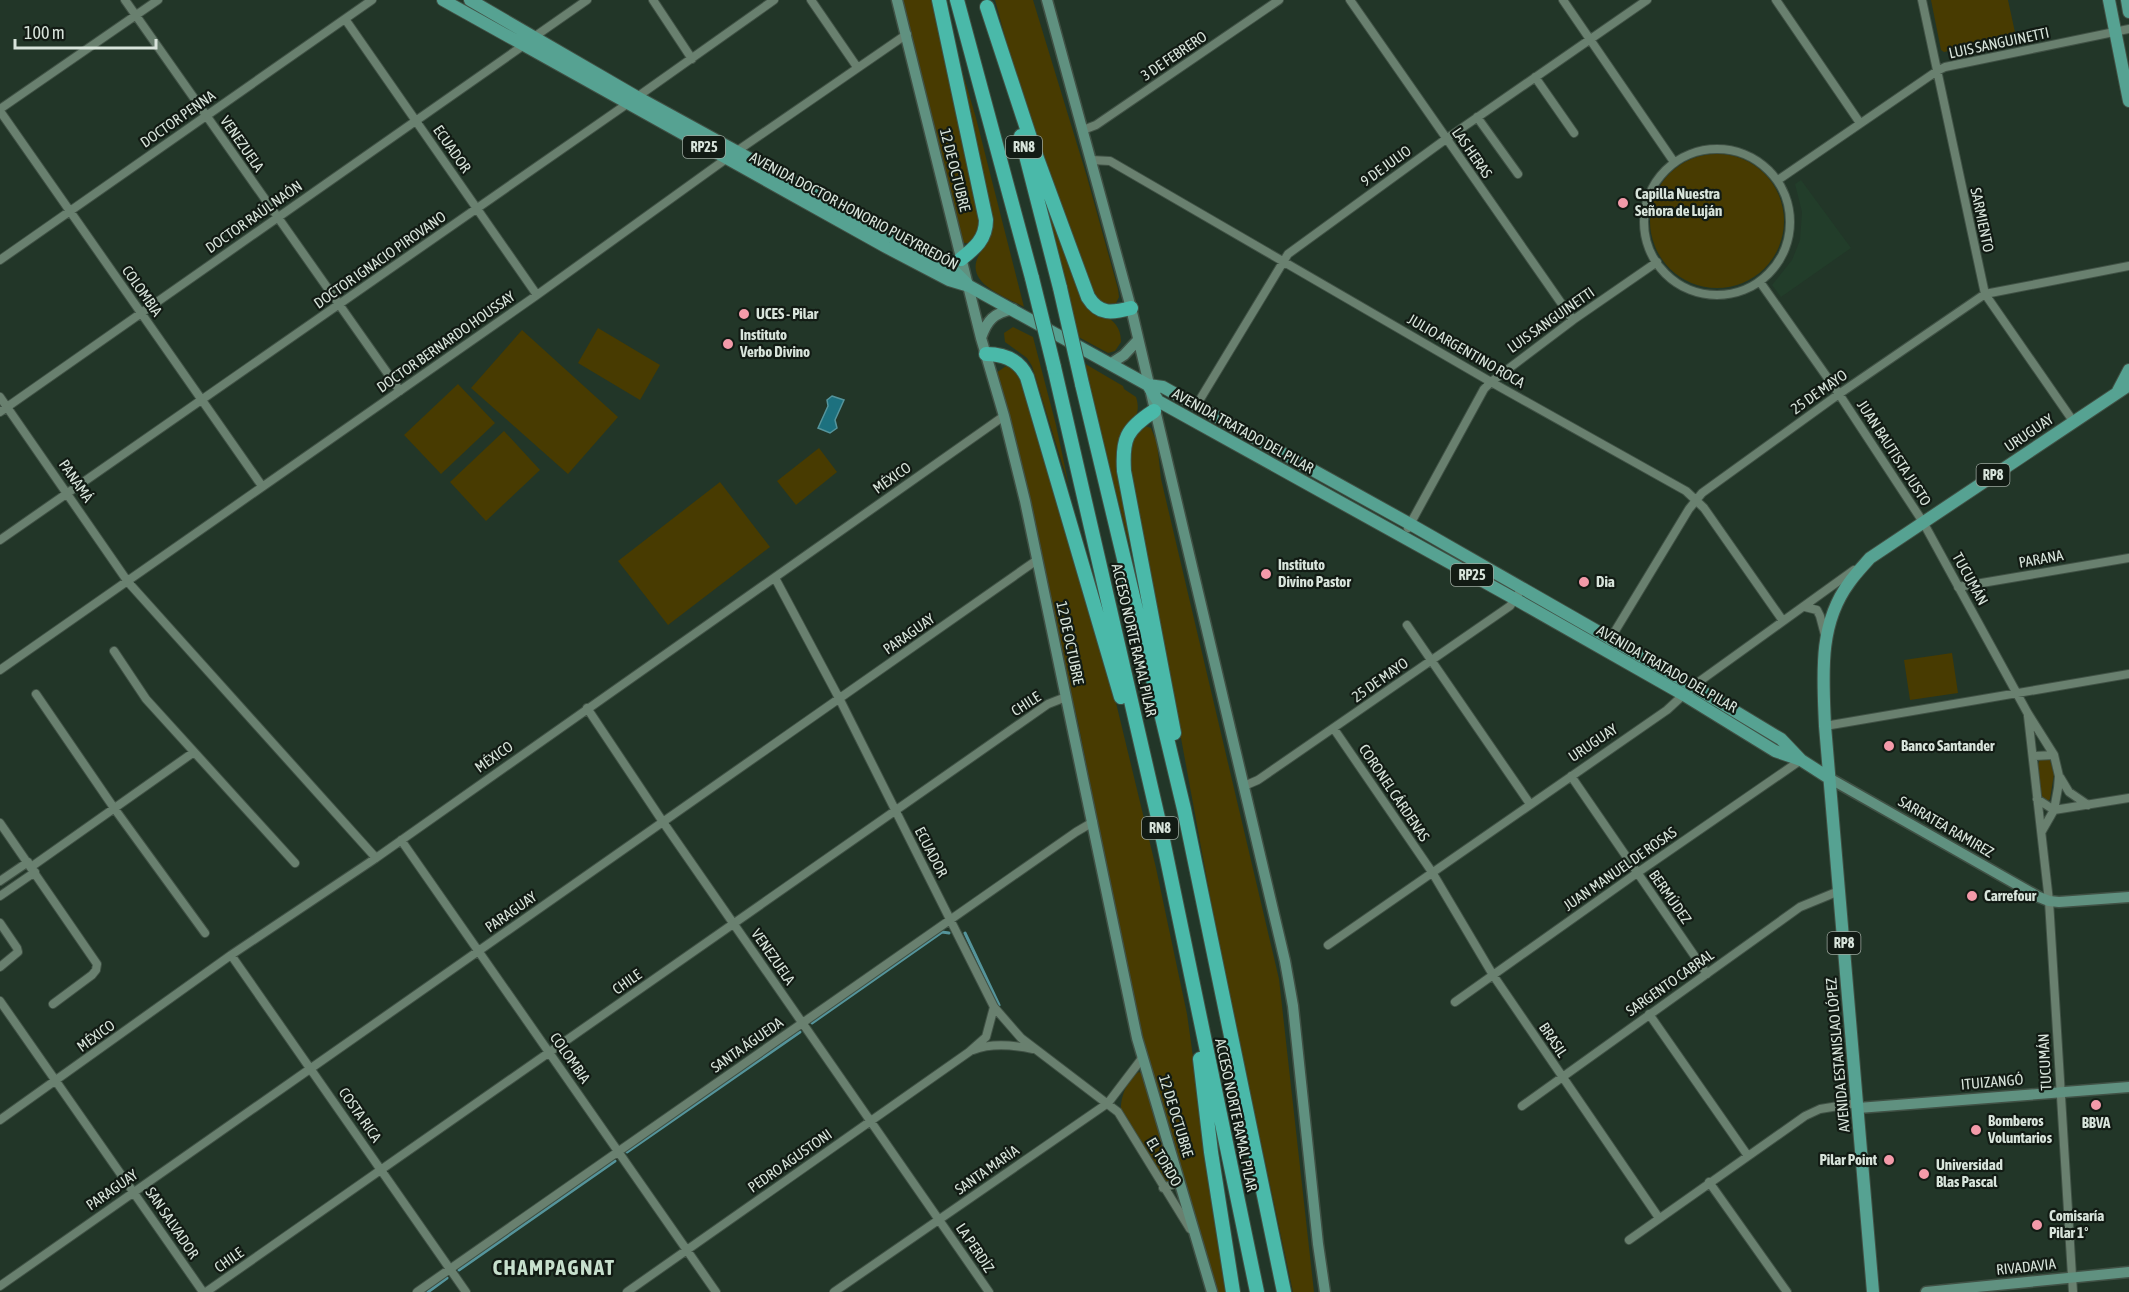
<svg xmlns="http://www.w3.org/2000/svg" width="2129" height="1292" font-family="'Asap Condensed',sans-serif">
  <style>
    .built { fill: #223d2a }
    .green { fill: #483b01 }
    .water { fill: #1d717f; stroke: #55949b; stroke-width: 1.5 }
    .lines { fill: none; stroke-linecap: round; stroke-linejoin: round }
    .stream { stroke: #55949b; stroke-width: 3 }
    .street-casing { stroke: #405145; stroke-width: 10 }
    .secondary-casing { stroke: #405145; stroke-width: 13 }
    .primary-casing { stroke: #405145; stroke-width: 14 }
    .highway-casing { stroke: #405145; stroke-width: 16 }
    .street { stroke: #69806f; stroke-width: 8 }
    .secondary { stroke: #609180; stroke-width: 10 }
    .primary { stroke: #56a292; stroke-width: 12 }
    .highway { stroke: #4ab9a9; stroke-width: 14 }
    .highway-bridge-casing { stroke: #405145; stroke-width: 16; stroke-linecap: butt }
    .highway-bridge { stroke: #4ab9a9; stroke-width: 14 }
    .poi-dot { fill: #f39aa9; stroke: #121b14; stroke-width: 2 }
    .labels { text-anchor: middle; stroke-width: 4.5; stroke-linejoin: round; paint-order: stroke }
    .shield { fill: #121b14; stroke: #9da89f; stroke-width: 1.5 }
    .shield-label { font-size: 14px; font-weight: bold; fill: #d8e4db }
    .street-label { font-size: 15px; fill: #d8e4db; stroke: #121b14 }
    .poi-label { font-size: 15px; font-weight: bold; fill: #d8e4db; stroke: #121b14; text-anchor: start }
    .district-label { font-size: 21px; font-weight: bold; letter-spacing: 1.5px; fill: #c6dfcc; stroke: #121b14 }
  </style>
  <rect width="100%" height="100%" fill="#223628"/>
  <path class="built" d="M1801 180 1851 248 1781 297 1772 285 1792 260 1800 240 1802 212 1795 184Z"/>
  <path class="green" d="M900 0H932L980 210 982 226 973 243H964L960 238Z
    M995 0H1033L1087 177 1118 289 1119 297 1116 303 1104 305 1093 295 1019 88Z
    M1931 0H2008L2016 37 1944 52 1941 50Z
    M948 23 976 118 1024 307C1007 297 965 284 978 257 985 243 991 239 993 223Z
    M1029 149 1096 311C1111 319 1121 324 1121 342L1115 351 1108 353 1075 335Z
    M1650 221a67 67 0 1 1 134 0a67 67 0 1 1-134 0Z
    M1013 327 1033 337 1056 425 1069 486 1032 366 1027 358 1005 342 1004 333Z
    M598 328 660 365 640 400 578 363Z
    M522 330 618 417 568 474 471 388Z
    M1082 362 1123 386 1124 389 1136 397C1141 413 1135 419 1125 430L1140 585Z
    M1006 366 1016 370 1022 378 1095 616 1156 868 1187 1014 1226 1292H1217L1148 1060 1114 904 1078 722 1055 629 996 373Z
    M458 384 495 423 441 474 404 435Z
    M1145 426 1151 428 1157 443 1161 479 1279 979 1314 1292H1293L1221 956 1161 629 1130 482 1128 444 1138 428Z
    M504 431 540 470 486 521 450 482Z
    M819 448 837 472 796 505 777 481Z
    M720 482 770 547 668 625 618 561Z
    M1952 653 1958 693 1910 700 1904 660Z
    M2041 758 2050 760 2054 774 2050 799 2047 802 2043 801C2038 790 2034 768 2041 758Z
    M1139 1072 1144 1075 1172 1180 1170 1183H1166L1121 1111C1120 1098 1127 1079 1139 1072Z"/>
  <path class="water" d="M832 396 844 400 835 420 837 428 830 433 818 428 828 406 827 400Z"/>
  <g class="lines">
    <path class="stream" d="M965 933 999 1005
      M812 1023 942 932 949 933
      M627 1152 800 1032
      M459 1270 615 1161
      M428 1292 447 1278"/>
    <defs>
      <path id="street" d="M125 0 400 391
        M653 0 692 59
        M811 0 857 67
        M1350 0 1573 320
        M1563 0 1674 162
        M1776 0 1860 123
        M1922 0 1985 294 2073 421
        M345 19 537 295
        M534 37 587 0
        M1535 77 1574 133
        M0 109 158 0
        M0 111 262 486
        M1477 117 1518 174
        M1083 130 1096 125 1279 0
        M1644 222a73 73 0 1 1 146 0a73 73 0 1 1-146 0Z
        M1091 160 1110 161 1491 382 1686 491 1704 508 1783 621
        M1778 180 1937 71 1945 67 2129 29
        M0 260 372 0
        M1760 282 1839 394 1923 522 2027 712 2054 755 2059 776 2058 788 2054 810 2042 831
        M0 397 128 582 376 858
        M1196 406 1288 254 1446 139 1647 0
        M0 412 524 45
        M1408 528 1484 389 1491 382 1573 320 1657 262
        M0 540 637 97 774 0
        M775 578 840 700 994 1007 1021 1038 1118 1112 1190 1229
        M1958 587 2129 558
        M1805 607 1817 610 1820 616 1825 635
        M1407 625 1530 804
        M1609 641 1689 509 1702 493 1839 394 1985 294 2129 266
        M114 651 146 699 295 863
        M0 670 537 295 737 151 907 34
        M36 694 114 808 205 933
        M587 708 663 822 989 1292
        M2028 716 2049 901 2073 1292
        M1825 726 2129 674
        M1334 729 1432 872 1493 975 1659 1218
        M2034 756 2054 755
        M1571 776 1707 974
        M2060 777 2069 792 2088 805
        M1244 786 1258 780 1510 606 1523 587
        M2037 799 2054 810
        M2054 810 2129 798
        M0 823 97 964 96 970 92 975 53 1004
        M401 840 716 1292
        M31 867 194 752
        M0 881 28 862
        M0 896 35 872
        M0 923 17 948 18 952 0 967
        M1328 945 1667 710 1693 686 1854 570
        M231 955 466 1292
        M0 1001 203 1292
        M1455 1002 1637 873 1801 760
        M1649 1014 1748 1156
        M973 1050C991 1043 1014 1045 1033 1049
        M1522 1106 1800 907 1839 891
        M0 1120 231 955 376 858 1004 416
        M1709 1182 1787 1292
        M1163 1188 1180 1182
        M1629 1240 1805 1116 1820 1109 1857 1103
        M0 1286C345 1043 693 804 1037 560
        M206 1292 1048 704 1066 697
        M417 1292 1076 832 1093 822
        M627 1292 969 1052 986 1037 994 1007
        M834 1292 1108 1103 1143 1057"/>
      <path id="secondary" d="M897 0 981 338 1004 416 1025 501 1137 1038 1212 1292
        M1047 0 1131 308 1285 961 1293 1006 1318 1244 1325 1292
        M981 338C987 320 994 313 1013 309
        M1110 364 1124 355 1138 340
        M1829 778 2039 897 2049 901 2059 902 2129 897
        M1858 1108 2129 1087
        M1926 1292 2129 1272"/>
      <path id="primary" d="M443 0 886 247 949 280 969 286 1148 385 1163 387 1410 524 1693 686 1781 739 1801 760
        M470 0 637 97 953 270 968 285
        M2109 0 2129 101
        M2127 0 2129 12
        M1148 385 1158 401 1515 599 1684 695 1775 751 1801 760 1829 778
        M2118 391 2129 370
        M1873 1292 1825 726C1823 676 1818 625 1849 583 1855 574 1863 566 1870 558L2129 385"/>
      <path id="highway" d="M939 0 986 220C986 239 975 248 961 259
        M957 0 1032 278
        M987 7 1035 153 1088 297C1099 315 1112 313 1131 308
        M1021 136 1060 288
        M986 354C1004 354 1019 360 1027 377L1121 697
        M1054 367 1162 835 1257 1292
        M1082 384 1184 809 1284 1292
        M1154 411C1126 429 1122 439 1124 471L1174 733
        M1200 1059 1211 1152 1233 1292"/>
    </defs>
    <use href="#street" class="street-casing"/>
    <use href="#secondary" class="secondary-casing"/>
    <use href="#primary" class="primary-casing"/>
    <use href="#highway" class="highway-casing"/>
    <use href="#street" class="street"/>
    <use href="#secondary" class="secondary"/>
    <use href="#primary" class="primary"/>
    <use href="#highway" class="highway"/>
    <defs>
      <path id="highway-bridge" d="M1032 278 1054 367
        M1060 288 1082 384"/>
    </defs>
    <use href="#highway-bridge" class="highway-bridge-casing"/>
    <use href="#highway-bridge" class="highway-bridge"/>
  </g>
  <g class="poi-dot">
    <circle cx="1623" cy="203" r="6"/>
    <circle cx="744" cy="314" r="6"/>
    <circle cx="728" cy="344" r="6"/>
    <circle cx="1266" cy="574" r="6"/>
    <circle cx="1584" cy="582" r="6"/>
    <circle cx="1889" cy="746" r="6"/>
    <circle cx="1972" cy="896" r="6"/>
    <circle cx="2096" cy="1105" r="6"/>
    <circle cx="1976" cy="1130" r="6"/>
    <circle cx="1889" cy="1160" r="6"/>
    <circle cx="1924" cy="1174" r="6"/>
    <circle cx="2037" cy="1225" r="6"/>
  </g>
  <g class="labels">
    <g class="shield">
      <rect x="683" y="136" width="42" height="22" rx="4.5"/>
      <rect x="1006" y="136" width="36" height="22" rx="4.5"/>
      <rect x="1976.5" y="464" width="33" height="22" rx="4.5"/>
      <rect x="1451" y="564" width="42" height="22" rx="4.5"/>
      <rect x="1142" y="817" width="36" height="22" rx="4.5"/>
      <rect x="1827.5" y="932" width="33" height="22" rx="4.5"/>
    </g>
    <g class="shield-label">
      <text x="704" y="152">RP25</text>
      <text x="1024" y="152">RN8</text>
      <text x="1993" y="480">RP8</text>
      <text x="1472" y="580">RP25</text>
      <text x="1160" y="833">RN8</text>
      <text x="1844" y="948">RP8</text>
    </g>
    <g class="street-label">
      <text transform="translate(1999 43) rotate(-12)" y="5">LUIS SANGUINETTI</text>
      <text transform="translate(1174 56) rotate(-34)" y="5">3 DE FEBRERO</text>
      <text transform="translate(178 119) rotate(-35)" y="5">DOCTOR PENNA</text>
      <text transform="translate(242 144) rotate(55)" y="5">VENEZUELA</text>
      <text transform="translate(452 149) rotate(55)" y="5">ECUADOR</text>
      <text transform="translate(1472 153) rotate(55)" y="5">LAS HERAS</text>
      <text transform="translate(1386 166) rotate(-36)" y="5">9 DE JULIO</text>
      <text transform="translate(955 170) rotate(76)" y="5">12 DE OCTUBRE</text>
      <text transform="translate(854 211) rotate(28)" y="5">AVENIDA DOCTOR HONORIO PUEYRREDÓN</text>
      <text transform="translate(254 217) rotate(-35)" y="5">DOCTOR RAÚL NAÓN</text>
      <text transform="translate(1982 220) rotate(78)" y="5">SARMIENTO</text>
      <text transform="translate(380 260) rotate(-35)" y="5">DOCTOR IGNACIO PIROVANO</text>
      <text transform="translate(142 291) rotate(55)" y="5">COLOMBIA</text>
      <text transform="translate(1551 320) rotate(-35)" y="5">LUIS SANGUINETTI</text>
      <text transform="translate(446 342) rotate(-35)" y="5">DOCTOR BERNARDO HOUSSAY</text>
      <text transform="translate(1466 351) rotate(30)" y="5">JULIO ARGENTINO ROCA</text>
      <text transform="translate(1819 392) rotate(-35)" y="5">25 DE MAYO</text>
      <text transform="translate(1243 431) rotate(29)" y="5">AVENIDA TRATADO DEL PILAR</text>
      <text transform="translate(2029 433) rotate(-34)" y="5">URUGUAY</text>
      <text transform="translate(1894 453) rotate(57)" y="5">JUAN BAUTISTA JUSTO</text>
      <text transform="translate(892 478) rotate(-35)" y="5">MÉXICO</text>
      <text transform="translate(76 481) rotate(55)" y="5">PANAMÁ</text>
      <text transform="translate(2041 559) rotate(-10)" y="5">PARANA</text>
      <text transform="translate(1970 579) rotate(61)" y="5">TUCUMÁN</text>
      <text transform="translate(909 634) rotate(-35)" y="5">PARAGUAY</text>
      <text transform="translate(1134 640) rotate(77)" y="5">ACCESO NORTE RAMAL PILAR</text>
      <text transform="translate(1070 643) rotate(78)" y="5">12 DE OCTUBRE</text>
      <text transform="translate(1667 669) rotate(30)" y="5">AVENIDA TRATADO DEL PILAR</text>
      <text transform="translate(1380 680) rotate(-35)" y="5">25 DE MAYO</text>
      <text transform="translate(1026 704) rotate(-33)" y="5">CHILE</text>
      <text transform="translate(1593 743) rotate(-34)" y="5">URUGUAY</text>
      <text transform="translate(494 757) rotate(-35)" y="5">MÉXICO</text>
      <text transform="translate(1394 793) rotate(56)" y="5">CORONEL CÁRDENAS</text>
      <text transform="translate(1946 827) rotate(30)" y="5">SARRATEA RAMIREZ</text>
      <text transform="translate(931 852) rotate(63)" y="5">ECUADOR</text>
      <text transform="translate(1620 869) rotate(-35)" y="5">JUAN MANUEL DE ROSAS</text>
      <text transform="translate(1670 897) rotate(55)" y="5">BERMÚDEZ</text>
      <text transform="translate(511 912) rotate(-35)" y="5">PARAGUAY</text>
      <text transform="translate(773 957) rotate(55)" y="5">VENEZUELA</text>
      <text transform="translate(627 982) rotate(-35)" y="5">CHILE</text>
      <text transform="translate(1670 983) rotate(-35)" y="5">SARGENTO CABRAL</text>
      <text transform="translate(96 1036) rotate(-36)" y="5">MÉXICO</text>
      <text transform="translate(1553 1040) rotate(56)" y="5">BRASIL</text>
      <text transform="translate(747 1045) rotate(-35)" y="5">SANTA ÁGUEDA</text>
      <text transform="translate(1838 1055) rotate(-95)" y="5">AVENIDA ESTANISLAO LÓPEZ</text>
      <text transform="translate(570 1058) rotate(55)" y="5">COLOMBIA</text>
      <text transform="translate(2045 1062) rotate(-93)" y="5">TUCUMÁN</text>
      <text transform="translate(1992 1082) rotate(-5)" y="5">ITUIZANGÓ</text>
      <text transform="translate(360 1115) rotate(55)" y="5">COSTA RICA</text>
      <text transform="translate(1236 1115) rotate(78)" y="5">ACCESO NORTE RAMAL PILAR</text>
      <text transform="translate(1176 1116) rotate(73)" y="5">12 DE OCTUBRE</text>
      <text transform="translate(790 1161) rotate(-35)" y="5">PEDRO AGUSTONI</text>
      <text transform="translate(1164 1162) rotate(59)" y="5">EL TORDO</text>
      <text transform="translate(987 1170) rotate(-35)" y="5">SANTA MARÍA</text>
      <text transform="translate(112 1190) rotate(-35)" y="5">PARAGUAY</text>
      <text transform="translate(172 1223) rotate(56)" y="5">SAN SALVADOR</text>
      <text transform="translate(975 1248) rotate(56)" y="5">LA PERDÍZ</text>
      <text transform="translate(229 1260) rotate(-35)" y="5">CHILE</text>
      <text transform="translate(2026 1267) rotate(-6)" y="5">RIVADAVIA</text>
    </g>
    <g class="poi-label">
      <text x="1635" y="199">Capilla Nuestra<tspan x="1635" dy="17">Señora de Luján</tspan></text>
      <text x="756" y="319">UCES - Pilar</text>
      <text x="740" y="340">Instituto<tspan x="740" dy="17">Verbo Divino</tspan></text>
      <text x="1278" y="570">Instituto<tspan x="1278" dy="17">Divino Pastor</tspan></text>
      <text x="1596" y="587">Dia</text>
      <text x="1901" y="751">Banco Santander</text>
      <text x="1984" y="901">Carrefour</text>
      <text x="1988" y="1126">Bomberos<tspan x="1988" dy="17">Voluntarios</tspan></text>
      <text x="2096" y="1128" text-anchor="middle">BBVA</text>
      <text x="1877" y="1165" text-anchor="end">Pilar Point</text>
      <text x="1936" y="1170">Universidad<tspan x="1936" dy="17">Blas Pascal</tspan></text>
      <text x="2049" y="1221">Comisaría<tspan x="2049" dy="17">Pilar 1°</tspan></text>
    </g>
    <g class="district-label">
      <text x="554" y="1275">CHAMPAGNAT</text>
    </g>
  </g>
  <path d="M15 39v9h141v-9" fill="none" stroke="#d8e4db" stroke-width="3"/>
  <text x="24" y="39" font-size="18" fill="#d8e4db" stroke="#121b14" stroke-width="4.5" paint-order="stroke">100 m</text>
</svg>
